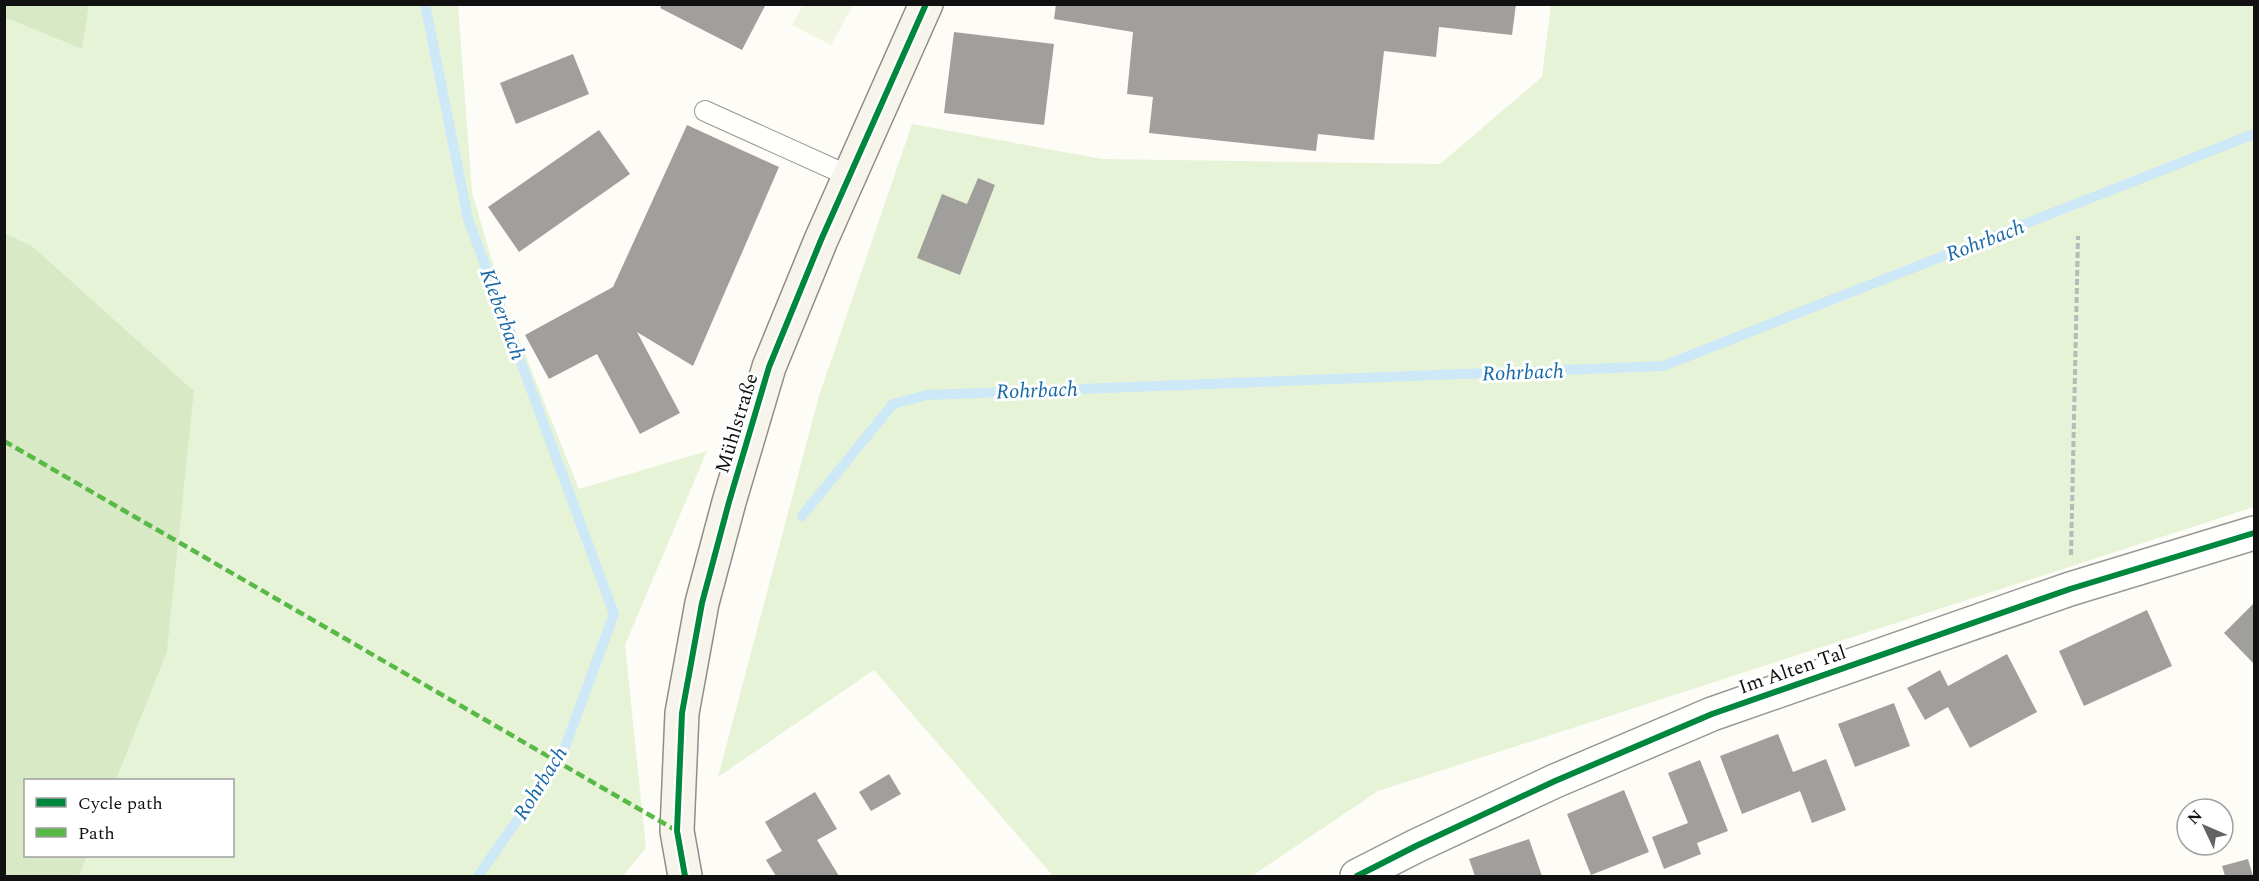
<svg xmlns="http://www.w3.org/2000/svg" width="2259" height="881" font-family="Spectral,serif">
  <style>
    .green { fill: #e7f3d7 }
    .forest { fill: #d8eac5 }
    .pitch { fill: #f0f6e1 }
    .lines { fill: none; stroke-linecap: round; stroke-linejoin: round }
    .stream { stroke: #cde8f7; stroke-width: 10 }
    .building { fill: #a19f9c }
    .lane-casing { stroke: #979795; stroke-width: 22 }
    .street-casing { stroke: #979795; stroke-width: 36 }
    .secondary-casing { stroke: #8e8d8b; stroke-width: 36 }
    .path { stroke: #b9b9b8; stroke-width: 4; stroke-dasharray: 6 3; stroke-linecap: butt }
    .lane { stroke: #fffffe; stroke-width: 20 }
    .street { stroke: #fffffe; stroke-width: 33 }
    .secondary { stroke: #f6f4eb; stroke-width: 33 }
    .quiet { stroke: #58b947; stroke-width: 4.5; stroke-dasharray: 9 4.5; stroke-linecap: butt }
    .cycleway-casing { stroke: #fff; stroke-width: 10 }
    .cycleway { stroke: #00873e; stroke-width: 6 }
    .labels { text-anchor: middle; stroke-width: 6; stroke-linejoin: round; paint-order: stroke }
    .street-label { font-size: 20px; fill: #111; stroke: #fff }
    .water-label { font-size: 21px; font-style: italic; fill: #1768a6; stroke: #fff }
  </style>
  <rect width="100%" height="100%" fill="#fdfcf7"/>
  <path class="green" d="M89 5H458L472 192 503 299 579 489 707 451 625 645 646 848 623 876H79L87 856H232V780H116L167 652 194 391 32 246 5 232 4 18 82 49Z
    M1551 5H2254V507L1378 791 1252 876H1053L874 670 718 777 819 396 912 124 1102 159 1440 164 1542 77Z"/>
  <path class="forest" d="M4 5H89L82 49 5 18Z
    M4 232 32 246 194 391 167 652 116 780H26V856H87L79 876H5Z"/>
  <path class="pitch" d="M803 5V4L853 5 831 45 792 25Z"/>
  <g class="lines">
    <path class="stream" d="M425 4 468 219 614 614 561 758 478 876
      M802 516 893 404 927 395 1663 366 2254 134"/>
  </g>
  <path class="building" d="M662 4H766L742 50 660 8Z
    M1056 4H1516L1512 35 1439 27 1436 57 1384 51 1374 140 1318 134 1316 151 1149 133 1153 97 1127 94 1133 32 1054 19Z
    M954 32 1054 44 1044 125 944 113Z
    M573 54 589 94 516 124 500 83Z
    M687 125 779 167 693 366 637 332 680 413 640 434 597 354 549 379 525 335 613 287Z
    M599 130 630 174 519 252 488 207Z
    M978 178 995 185 960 275 917 258 942 194 967 204Z
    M2254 603V664L2224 633Z
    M2147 610 2172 666 2084 706 2059 651Z
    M2007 654 2037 712 1970 748 1948 707 1925 720 1907 688 1940 670 1948 686Z
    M1894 703 1910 746 1855 767 1838 724Z
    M1778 734 1793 772 1826 759 1846 810 1812 823 1800 791 1742 814 1720 756Z
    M1700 760 1728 831 1697 843 1701 854 1664 869 1652 837 1688 823 1668 773Z
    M889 774 901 794 871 811 859 792Z
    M1624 790 1649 852 1591 875 1567 814Z
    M815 792 837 829 817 840 839 876H776L766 860 782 851 765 822Z
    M1529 839 1542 876H1475L1469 859Z
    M2248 859 2253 876H2225L2222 866Z"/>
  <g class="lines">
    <defs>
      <path id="lane" d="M705 111 849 176"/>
      <path id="street" d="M1357 876 1416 846 1555 781 1712 714 2070 589 2254 533"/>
      <path id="secondary" d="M685 876 677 831 682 713 702 603 729 502 769 367 821 240 926 4"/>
    </defs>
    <use href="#lane" class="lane-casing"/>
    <use href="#street" class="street-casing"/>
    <use href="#secondary" class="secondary-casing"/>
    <path class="path" d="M2071 555 2078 236"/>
    <use href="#lane" class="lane"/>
    <use href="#street" class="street"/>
    <use href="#secondary" class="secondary"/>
    <path class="quiet" d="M4 441 677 831"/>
    <defs>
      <path id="cycleway" d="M685 876 677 831 682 713 702 603 729 502 769 367 821 240 926 4
        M1357 876 1416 846 1555 781 1712 714 2070 589 2254 533"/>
    </defs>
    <use href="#cycleway" class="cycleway-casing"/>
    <use href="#cycleway" class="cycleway"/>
  </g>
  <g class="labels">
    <g class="street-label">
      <text transform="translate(736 423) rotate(-73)" y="7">Mühlstraße</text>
      <text transform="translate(1792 669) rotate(-19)" y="7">Im Alten Tal</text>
    </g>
    <g class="water-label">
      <text transform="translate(1985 240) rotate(-21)" y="7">Rohrbach</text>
      <text transform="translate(503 314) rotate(70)" y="7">Kleberbach</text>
      <text transform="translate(1523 372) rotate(-2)" y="7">Rohrbach</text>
      <text transform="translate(1037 390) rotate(-2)" y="7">Rohrbach</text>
      <text transform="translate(540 783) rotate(-58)" y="7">Rohrbach</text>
    </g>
  </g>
  <rect width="2259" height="881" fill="none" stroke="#111111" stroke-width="12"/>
  <rect x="24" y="779" width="210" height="78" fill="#ffffff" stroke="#a0a0a0" stroke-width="1.5"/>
  <rect x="36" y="798" width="30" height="9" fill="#00873e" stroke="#a0a0a0" stroke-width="1.5"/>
  <text x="78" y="809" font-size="18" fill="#111111">Cycle path</text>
  <rect x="36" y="828" width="30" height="9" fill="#58b947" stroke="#a0a0a0" stroke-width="1.5"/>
  <text x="78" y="839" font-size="18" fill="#111111">Path</text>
  <g transform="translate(2205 827) rotate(314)"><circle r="28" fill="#ffffff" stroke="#a0a0a0" stroke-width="1.5"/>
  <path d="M0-4.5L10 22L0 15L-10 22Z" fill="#646362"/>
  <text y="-9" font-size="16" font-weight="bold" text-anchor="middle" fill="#111111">N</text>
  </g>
</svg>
